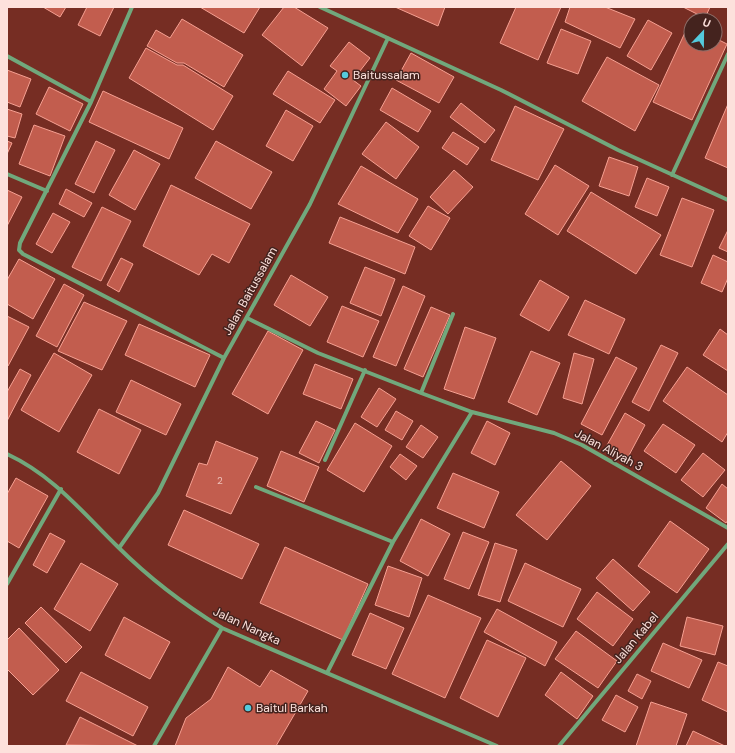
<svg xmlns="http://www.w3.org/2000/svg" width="735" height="753" font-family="'DM Sans',sans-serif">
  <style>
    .building { fill: #c25d4e; stroke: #f6a092 }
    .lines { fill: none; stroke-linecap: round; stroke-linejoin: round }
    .minor { stroke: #71a87c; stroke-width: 4 }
    .poi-dot { fill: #54cadd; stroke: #44231e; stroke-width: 1.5 }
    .labels { text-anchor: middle; stroke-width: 3; stroke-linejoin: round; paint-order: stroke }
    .number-label { font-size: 10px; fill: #eec0b8 }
    .poi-label { font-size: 12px; fill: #fde1dc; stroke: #44231e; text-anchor: start }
    .street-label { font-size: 12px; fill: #fde1dc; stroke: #44231e }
  </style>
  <rect width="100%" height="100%" fill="#762d23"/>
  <path class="building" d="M43 7H66L60 17Z
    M87 7H114L100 36 78 25Z
    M200 7H260L244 33Z
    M284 7H294L328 28 302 66 262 35Z
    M395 7H445L438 26Z
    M516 7H561L538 60 500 43Z
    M570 7H605L635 19 620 48 565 22Z
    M683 7H710L705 18Z
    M182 19 243 55 224 87 184 63H177L147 46 156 30 170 38Z
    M648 20 672 33 651 70 627 56Z
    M688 26 691 27V44H715V38L727 44 692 120 653 102Z
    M561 29 591 41 578 74 547 63Z
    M349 42 370 58 353 80 361 86 346 106 324 89 337 71 330 66Z
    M146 48 177 65H183L233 96 213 130 129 78Z
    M411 53 454 77 439 103 396 80Z
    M607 57 659 85 635 131 582 101Z
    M7 70 31 79 20 107 7 102Z
    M288 71 335 100 320 123 273 94Z
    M49 87 83 104 70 131 36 114Z
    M392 88 431 111 418 132 380 110Z
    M103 91 183 128 169 159 89 122Z
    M461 103 495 130 485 143 450 117Z
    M728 104V168L705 158Z
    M515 106 564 129 538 180 491 160Z
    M7 109 22 114 15 138 7 136Z
    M286 110 313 126 293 161 266 146Z
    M386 122 419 147 396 179 362 154Z
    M34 125 65 136 50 176 19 164Z
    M453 132 479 148 467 165 442 148Z
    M7 141 12 143 7 154Z
    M96 141 115 150 94 193 75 184Z
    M216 141 272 172 251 209 195 178Z
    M134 150 160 164 135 210 109 195Z
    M609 157 638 167 629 196 599 186Z
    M555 165 589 186 558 235 525 214Z
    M361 166 418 199 398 233 338 204Z
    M454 170 473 187 448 214 430 197Z
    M647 178 669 187 657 216 635 207Z
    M171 185 250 224 229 263 212 254 199 275 143 246Z
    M66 189 92 203 84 217 59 204Z
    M7 190 22 197 7 226Z
    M591 192 661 235 636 274 567 231Z
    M682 198 714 210 692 267 660 255Z
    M428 206 450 218 431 250 409 236Z
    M102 207 131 221 101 281 72 267Z
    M53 213 70 222 52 253 36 244Z
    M340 217 415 247 405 274 329 243Z
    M728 230V252L719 248Z
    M713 255 728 262V278L722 292 701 283Z
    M121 258 133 264 119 292 107 285Z
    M19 259 55 279 33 319 7 304V280Z
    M365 267 395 279 381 316 350 303Z
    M291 275 328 297 310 326 274 305Z
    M540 280 569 297 549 331 520 315Z
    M64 284 84 295 57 347 36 336Z
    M403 286 425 296 396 366 373 357Z
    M585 300 625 319 609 354 568 335Z
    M84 302 127 321 102 370 58 351Z
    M342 306 379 321 363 357 327 342Z
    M431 307 450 315 423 377 404 369Z
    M7 316 29 327 8 366H7Z
    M139 324 210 355 195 387 125 355Z
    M465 327 496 338 474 399 444 389Z
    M720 329 728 335V371L703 355Z
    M268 331 303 350 268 414 232 394Z
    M661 345 678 353 649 411 632 402Z
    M531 351 560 363 537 415 508 402Z
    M54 353 92 375 59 432 21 410Z
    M574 353 594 359 582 404 563 398Z
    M616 357 637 368 602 435 581 424Z
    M315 364 353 379 341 409 303 394Z
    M687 367 728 395V432L722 442 663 401Z
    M20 369 31 375 7 421V392Z
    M131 380 181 404 166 435 116 412Z
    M379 388 396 399 377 427 361 417Z
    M99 409 141 430 119 474 77 452Z
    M396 411 413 421 402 440 385 430Z
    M625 413 645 425 627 459 606 447Z
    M316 421 335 430 319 463 299 453Z
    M487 421 510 433 495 465 471 453Z
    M355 423 392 446 364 492 327 470Z
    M663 424 695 445 676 473 644 451Z
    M421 425 438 437 423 458 406 447Z
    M216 441 258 458 231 514 186 496 199 463 207 465Z
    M281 451 319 467 304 502 267 486Z
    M703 453 725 470 703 497 681 480Z
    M400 454 417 466 406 480 390 467Z
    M561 461 591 486 547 540 516 515Z
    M453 473 499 492 484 528 437 508Z
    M16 478 48 496 19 548 7 541V494Z
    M722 484 728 489V520L726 523 706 508Z
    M184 510 259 544 242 579 168 545Z
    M421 519 450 534 428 576 400 561Z
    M670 521 709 549 677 593 638 566Z
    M463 532 489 542 469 589 444 579Z
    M50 533 65 541 47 573 33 565Z
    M495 543 517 550 500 602 478 595Z
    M285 547 368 584 343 640 260 603Z
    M613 559 650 592 633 611 596 578Z
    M81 563 118 584 90 631 54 609Z
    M525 563 581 589 563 627 508 601Z
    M388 566 422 578 409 617 375 605Z
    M597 592 633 619 613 646 577 619Z
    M428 595 481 618 445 698 392 674Z
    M41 607 82 647 66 663 25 623Z
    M497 609 557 642 545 666 484 632Z
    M370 613 404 628 386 669 352 655Z
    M124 617 170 642 150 679 105 655Z
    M687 617 723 626 715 655 680 646Z
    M19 628 59 670 33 695 7 669V640Z
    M576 631 617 661 598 688 555 659Z
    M487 640 526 658 498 717 460 698Z
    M663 643 702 660 689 688 651 671Z
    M718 662 728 666V712L702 700Z
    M228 667 260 687 271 670 308 691 276 746H175L186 718 211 699Z
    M81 672 148 707 133 736 66 701Z
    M561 672 593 696 577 719 545 695Z
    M637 674 651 681 642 699 628 691Z
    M616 695 638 707 625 732 602 720Z
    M651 702 687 714 676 746H636Z
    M80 717 138 746 66 745Z
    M693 731 725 746H686Z"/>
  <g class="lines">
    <path class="minor" d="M132 7 91 102 20 243 19 250 23 254 224 358
      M320 7 501 90 618 150 728 200
      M7 56 91 102
      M7 174 47 191
      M672 175 728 54
      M247 318 318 353 421 393 472 412 554 433 582 445 728 528
      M421 393 453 314
      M7 454C54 476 82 512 118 547 150 579 183 604 222 628L497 746
      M325 460 365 370
      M256 487 393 542
      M119 548 158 493 224 358 310 204 388 38
      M7 584 61 489
      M327 673 393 542 472 412
      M154 746 222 628
      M559 746 728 544"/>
  </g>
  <g class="poi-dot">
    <circle cx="345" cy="75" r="4"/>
    <circle cx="248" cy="708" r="4"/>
  </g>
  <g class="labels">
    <g class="number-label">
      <text x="220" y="484">2</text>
    </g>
    <g class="poi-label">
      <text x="353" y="79">Baitussalam</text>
      <text x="256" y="712">Baitul Barkah</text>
    </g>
    <g class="street-label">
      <text transform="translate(250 291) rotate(-61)" y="4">Jalan Baitussalam</text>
      <text transform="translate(609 450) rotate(28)" y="4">Jalan Aliyah 3</text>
      <text transform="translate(247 626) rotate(25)" y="4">Jalan Nangka</text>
      <text transform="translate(636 638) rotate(-50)" y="4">Jalan Kabel</text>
    </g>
  </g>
  <rect width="735" height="753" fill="none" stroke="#fde1dc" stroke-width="16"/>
  <g transform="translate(703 32) rotate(22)"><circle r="19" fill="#44231e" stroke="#8e6f6a"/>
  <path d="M0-3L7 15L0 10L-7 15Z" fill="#54cadd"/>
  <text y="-6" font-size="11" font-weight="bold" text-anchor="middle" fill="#fde1dc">U</text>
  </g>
</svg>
